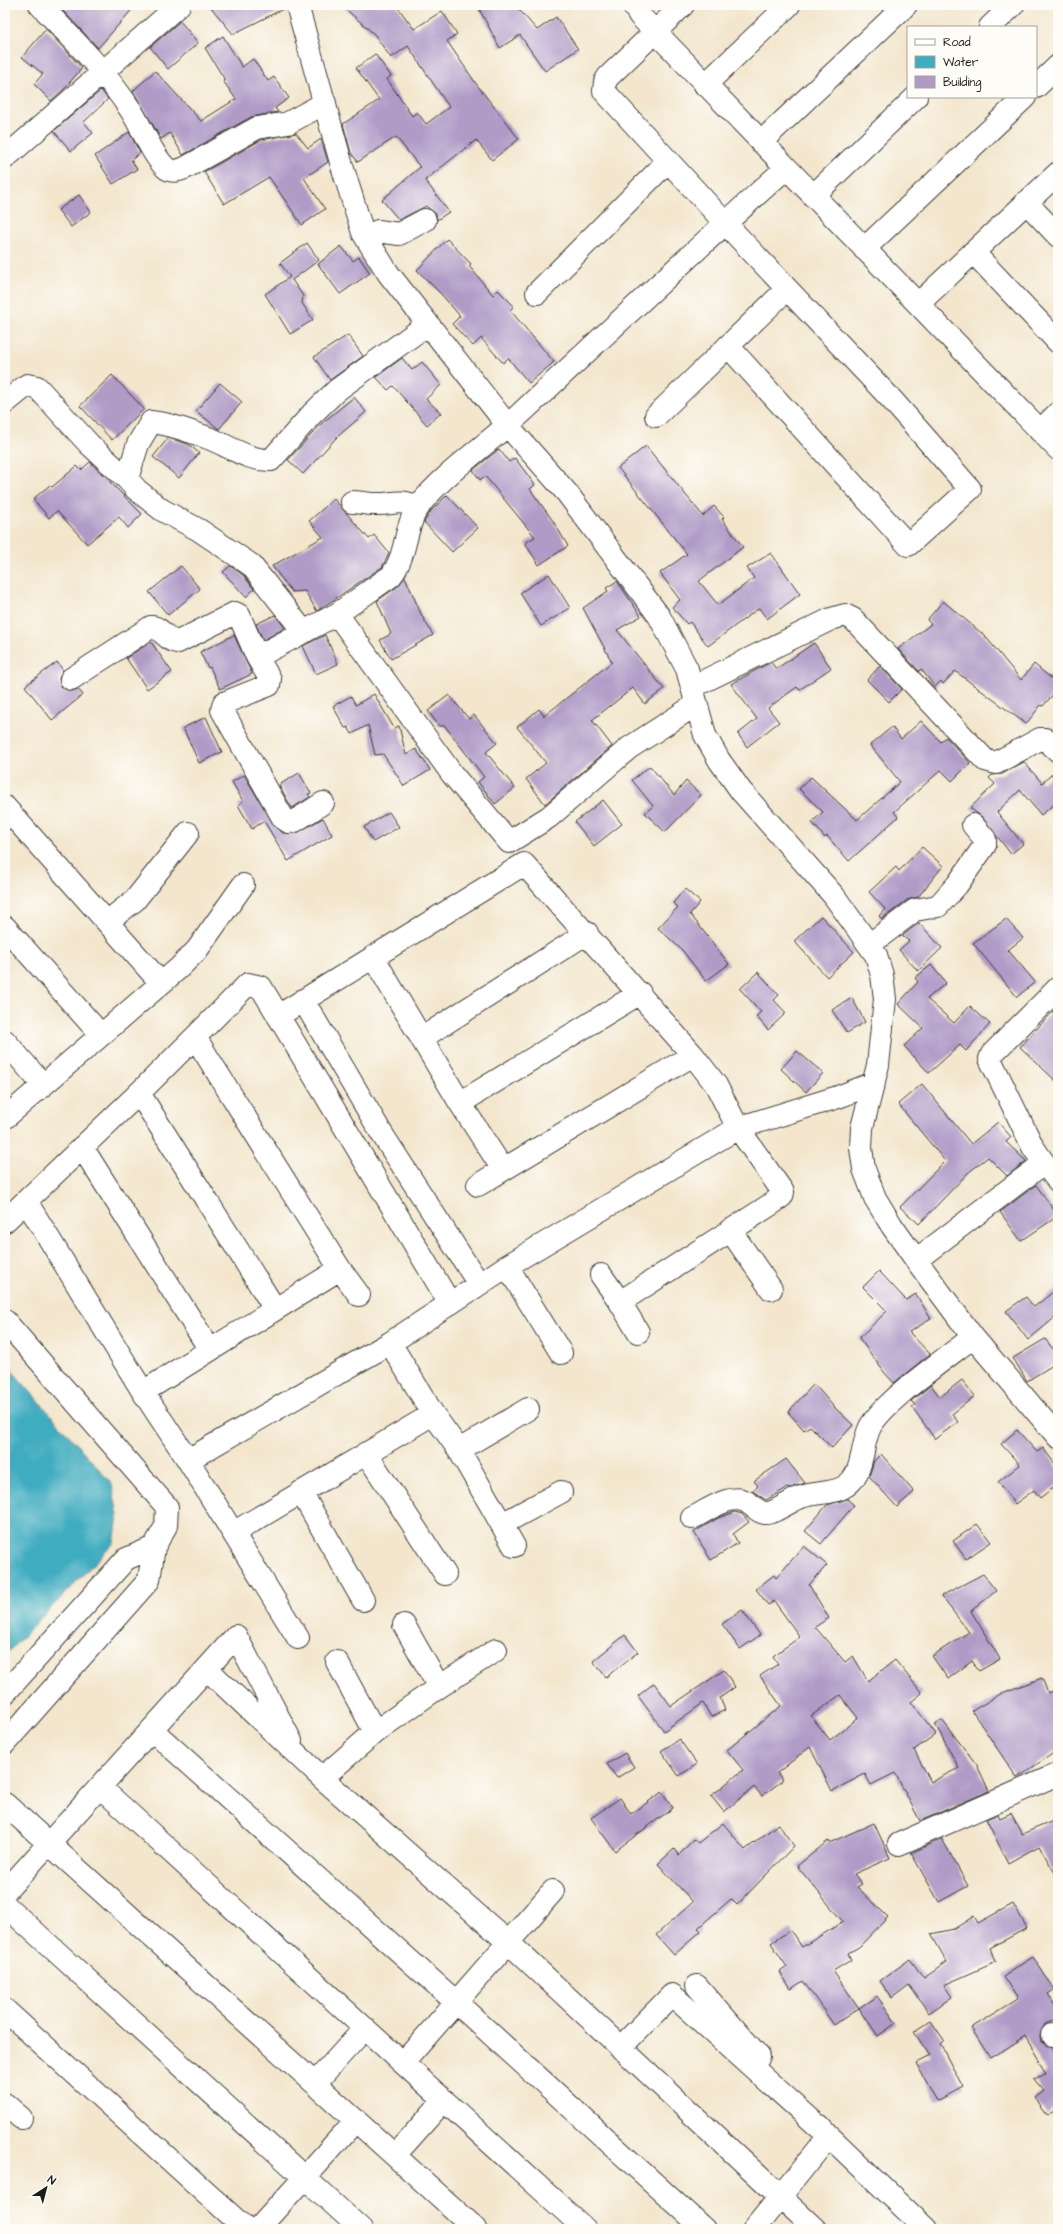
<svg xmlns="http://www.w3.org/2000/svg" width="1063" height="2234" font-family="'Architects Daughter',sans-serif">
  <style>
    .water { fill: #41acc0; stroke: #2e646e }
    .building { fill: #b09bc7; fill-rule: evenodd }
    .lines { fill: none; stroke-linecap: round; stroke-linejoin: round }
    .minor-casing { stroke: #3c3a37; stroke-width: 24 }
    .minor { stroke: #fff; stroke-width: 22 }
  </style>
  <rect width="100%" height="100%" fill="#fdfcf7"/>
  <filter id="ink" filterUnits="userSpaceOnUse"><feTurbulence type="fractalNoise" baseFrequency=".025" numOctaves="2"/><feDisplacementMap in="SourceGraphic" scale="8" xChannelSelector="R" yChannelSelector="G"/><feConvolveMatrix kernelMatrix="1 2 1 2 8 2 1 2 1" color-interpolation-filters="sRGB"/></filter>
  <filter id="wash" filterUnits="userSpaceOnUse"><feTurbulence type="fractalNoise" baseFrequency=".012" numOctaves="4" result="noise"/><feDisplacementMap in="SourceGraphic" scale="16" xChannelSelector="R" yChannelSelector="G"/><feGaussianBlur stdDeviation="0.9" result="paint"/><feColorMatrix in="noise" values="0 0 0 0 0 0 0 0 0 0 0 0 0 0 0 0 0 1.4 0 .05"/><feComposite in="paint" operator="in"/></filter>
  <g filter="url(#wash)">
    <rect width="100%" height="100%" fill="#f3e6cd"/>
    <path class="water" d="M5 1363 112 1484 118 1516 114 1543 5 1655Z"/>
    <g id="blocks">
      <path class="building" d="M67 5H136L98 48 62 10Z
        M209 5H285V8L233 34Z
        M341 5H396L414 29 442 11 457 34 447 41 477 85 519 139 492 160 476 140 425 180 449 212 437 220 436 214 426 206 399 220 382 200 420 167 396 137 358 162 351 153 343 124 379 100 356 68 375 54 391 76 387 79 412 116 417 112 426 124 449 107 408 46 391 58 374 34Z
        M477 5H515L537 30 556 17 578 49 545 71 520 35 500 48Z
        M180 21 198 43 168 69 150 47Z
        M46 29 82 68 64 89 51 101 34 84 43 74 22 57Z
        M223 36 242 67 253 59 268 81 274 77 289 98 275 108 278 112 251 117 183 155 170 133 161 139 133 91 155 71 201 121 236 99 223 81 225 80 205 48Z
        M101 90 108 99 84 122 93 133 71 151 54 131Z
        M129 132 140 153 131 160 137 169 113 184 95 156Z
        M296 133 308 148 321 139 328 162 304 178 325 209 302 225 269 177 224 204 204 172 261 140Z
        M79 195 91 212 71 227 58 210Z
        M447 239 471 264 469 266 493 295 498 290 514 306 510 310 554 362 529 383 508 358 503 363 481 338 473 346 452 324 460 316 441 294 417 270Z
        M307 243 319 260 292 280 303 296 302 303 313 320 290 334 265 294 290 277 280 263Z
        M341 246 353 261 359 257 370 273 340 294 318 264Z
        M348 335 363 356 330 380 314 357Z
        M402 358 412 370 422 362 441 385 426 399 441 413 427 425 393 386 388 390 376 377Z
        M112 375 144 409 112 440 80 406Z
        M220 383 242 402 219 429 196 411Z
        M354 397 366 412 336 438 303 474 288 460 322 423Z
        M168 438 188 444 199 453 179 478 153 457Z
        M646 446 703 516 714 506 724 517 722 519 743 547 699 581 718 605 754 578 747 568 771 553 800 594 767 619 759 608 708 646 690 622 687 624 672 607 680 600 660 573 687 554 618 468Z
        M499 449 509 462 515 458 535 485 530 489 553 521 568 546 539 565 525 543 535 537 485 476 480 480 473 470Z
        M90 462 142 514 128 528 119 517 87 544 57 511 49 518 33 499 50 485 52 487 77 466 81 470Z
        M447 495 478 528 452 552 424 522 431 511Z
        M334 499 369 539 374 535 389 553 382 567 317 611 305 591 292 592 272 566 323 537 309 521Z
        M181 566 200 589 168 615 149 592Z
        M230 566 242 574 254 589 246 597 223 572Z
        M549 574 570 608 541 626 520 593Z
        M405 577 422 616 433 635 391 659 380 640 391 634 377 601 398 586Z
        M617 581 641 616 617 630 664 689 645 704 633 688 592 720 612 746 545 804 526 779 546 763 517 727 539 709 544 716 612 662 583 608 608 591 606 588Z
        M943 601 985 636 1021 680 1034 664 1058 684V689L1043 706 1041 705 1026 724 955 671 943 684 941 681 935 687 921 669 919 671 898 649 931 624 927 620Z
        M275 615 285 628 263 640 256 624Z
        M234 635 252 674 220 689 210 667 208 668 200 652Z
        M325 635 338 664 316 674 303 646Z
        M151 642 172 672 147 689 126 658Z
        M814 643 831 668 799 690 797 687 768 708 779 722 747 747 738 734 757 719 731 684 771 662 776 669Z
        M57 662 63 670 59 679 61 686 71 691 78 689 83 695 52 720 25 686Z
        M880 666 902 689 889 702 867 680Z
        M374 694 394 728 399 726 406 755 416 749 430 770 404 786 383 754 375 755 368 725 352 734 348 727 345 728 333 706 351 696 356 705Z
        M449 695 469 719 474 715 497 743 486 752 515 788 495 804 478 782 484 777 445 726H439L428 711Z
        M206 717 222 752 199 763 183 728Z
        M921 721 941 742 946 737 970 763 952 781 941 770 894 812 898 817 849 861 827 836 825 838 812 822 823 812 799 789 811 777 857 820 900 782 870 745 892 727 901 739Z
        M1024 762 1042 783 1058 769V801L1041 815 1020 790 997 812 1023 844 1011 854 982 817 970 808 995 784 989 778 992 775 1002 774Z
        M650 766 674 795 686 781 701 795 665 832 645 813 653 806 632 780Z
        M299 773 311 793 308 794 310 797 292 808 279 785Z
        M244 775 276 828 283 833H297L323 818 332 835 288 861 264 821 252 829 238 805 243 801 232 782Z
        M603 800 622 824 594 846 575 822Z
        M389 812 399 827 373 842 364 827Z
        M922 847 943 866 918 897 907 900 882 919 879 916 885 909 869 892 896 867 899 871Z
        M685 889 700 902 690 914 729 964 706 981 682 950 658 928 678 907 673 903Z
        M821 916 854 952 827 977 794 941Z
        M1006 919 1023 938 1008 950 1035 982 1017 997 973 943Z
        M919 923 942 948 918 971 899 950 909 941 902 936Z
        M931 965 946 983 927 999 954 1023 970 1006 990 1024 966 1051 960 1045 929 1073 904 1046 923 1028 898 1004 918 982 915 978Z
        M758 972 779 995 774 1000 786 1013 768 1030 756 1016 761 1012 740 989Z
        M852 998 865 1022 847 1033 832 1010Z
        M1058 1006V1083L1020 1047Z
        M797 1051 823 1073 806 1092 781 1069Z
        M922 1084 971 1144 998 1122 1011 1137 1006 1142 1026 1161 1007 1176 988 1157 968 1173 919 1224 900 1207 945 1161 898 1104Z
        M1036 1185 1058 1216 1021 1241 1000 1212Z
        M879 1271 906 1300 916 1294 931 1319 909 1332 930 1354 894 1383 884 1372 859 1338 887 1311 863 1287Z
        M1058 1288V1315L1028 1340 1006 1311 1026 1297 1034 1307Z
        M1045 1339 1058 1355V1362L1027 1381 1013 1358Z
        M962 1380 975 1396 952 1414 958 1422 935 1439 912 1407 915 1405 911 1401 931 1385 940 1397Z
        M814 1384 833 1406 853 1425 832 1448 810 1426 804 1430 788 1412Z
        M1017 1430 1037 1452 1043 1448 1058 1468V1484L1040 1498 1034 1490 1015 1504 998 1482 1020 1465 1001 1444Z
        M881 1454 914 1492 897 1507 869 1476 874 1461Z
        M786 1459 805 1483 788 1489 787 1488 766 1500 752 1491 758 1486 754 1481Z
        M847 1499 854 1505 821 1544 805 1531 827 1505Z
        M735 1512 742 1514 749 1522 733 1534 738 1543 711 1560 694 1532 718 1518Z
        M977 1524 991 1542 966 1559 953 1541Z
        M804 1546 827 1565 809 1585 829 1618 815 1627 845 1662 853 1656 868 1681 895 1660 922 1693 911 1702 936 1734 914 1750 931 1782 959 1768 935 1724 942 1720 977 1765 989 1791 920 1821 895 1773 871 1785 865 1774 832 1791 810 1747 777 1773 783 1780 762 1796 754 1787 724 1812 711 1796 743 1770 727 1750 781 1706 760 1676 778 1664 773 1656 800 1637 774 1601 768 1605 756 1589 774 1575 776 1578ZM840 1695 858 1718 830 1740 811 1716Z
        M983 1574 996 1591 971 1611 1000 1659 979 1671 972 1661 948 1679 932 1656 969 1632 941 1596Z
        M742 1610 760 1635 740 1649 722 1624Z
        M625 1635 638 1652 606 1677 593 1661Z
        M724 1670 735 1687 720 1698 725 1710 711 1717 703 1703 664 1731 638 1696 654 1683 671 1706Z
        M1042 1678 1048 1693 1058 1689V1750L1017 1778 972 1711 1002 1693Z
        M679 1739 697 1764 679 1776 661 1751Z
        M625 1753 634 1767 617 1778 607 1764Z
        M662 1792 673 1808 615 1851 591 1818 620 1798 631 1814Z
        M1011 1813 1022 1834 1058 1819V1878L1039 1846 1008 1863 986 1819 998 1814 1000 1818Z
        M723 1823 745 1850 778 1824 794 1846 737 1905 731 1899 698 1928 701 1931 674 1955 656 1935 693 1902 658 1864 674 1849 679 1855 694 1839 698 1843Z
        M874 1823 890 1858 854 1874 862 1884 857 1887 888 1917 859 1947 848 1953 851 1960 833 1971 859 2008 834 2025 803 1981 791 1989 780 1972 787 1967 771 1943 790 1930 802 1947 843 1922 797 1866 828 1841 829 1843Z
        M942 1839 968 1886 939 1902 911 1853Z
        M1013 1904 1027 1928 990 1948 996 1962 944 1985 952 1997 929 2013 909 1985 892 1998 880 1981 910 1959 924 1978 947 1962 931 1934 954 1929 974 1916 978 1923Z
        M1033 1957 1054 1989 1047 1994 1058 2010V2019L1045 2024 1040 2035 1041 2042 1052 2047 1058 2058V2113L1055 2108 1047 2115 1034 2098 1043 2091 1034 2080 1046 2072 1025 2036 990 2058 971 2028 1018 1999 1003 1976Z
        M877 1996 896 2023 878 2036 859 2008Z
        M931 2021 944 2040 940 2044 963 2087 937 2101 916 2063 930 2056 914 2032Z"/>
    </g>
  </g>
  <g filter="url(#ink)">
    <use href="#blocks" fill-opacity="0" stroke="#3c3a37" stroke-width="1"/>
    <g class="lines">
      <defs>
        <path id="minor" d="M40 5C72 38 105 71 130 109 141 125 152 155 165 167 171 173 178 171 185 168L257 128 288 123 325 103
          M297 5 342 166 363 233 388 273 508 426 567 493 659 616 687 669 705 735 719 760 741 791 834 896 876 955 882 975 885 999 878 1065 862 1128 861 1148 864 1169 875 1198 892 1226 916 1260 973 1337 1058 1437
          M633 5 640 16 1058 449
          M683 5 608 77 605 82 604 91 725 223 893 401 970 489 908 545 728 346
          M990 27 1013 5
          M705 85 789 5
          M1036 87 1058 66
          M761 142 906 5
          M5 158 179 5
          M813 196 916 97
          M1026 202 1058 236
          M367 239 378 231 399 234 425 220
          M864 249 1025 97
          M973 252 1058 342
          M537 293 668 161
          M918 304 1058 173
          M5 403 27 385 37 387 89 444 127 479
          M656 416 787 289
          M1040 431 1058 413
          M352 502C360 502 366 504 374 504 395 505 396 498 419 507
          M337 614 452 774 509 842 549 817 629 748 697 704
          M304 632 251 565 199 530 162 510 137 490 127 479 138 444 151 422C171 424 192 432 211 439 230 447 250 461 271 460L312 414 337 390 428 324
          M71 679 151 627C161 626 167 642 178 642L235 613 239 615 257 657
          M692 687 831 619 845 615 853 619 985 760 996 763 1040 739H1045L1058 751
          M323 803 295 821 289 822 283 818 222 710 224 703 269 685 270 679 257 657 337 614 391 576C407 556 404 528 418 507 442 475 489 443 519 415 607 333 695 250 785 169
          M5 807 161 983
          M107 922 135 900 188 833
          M5 927 101 1035
          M869 945 915 910 938 906 957 885 985 845V839L973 825
          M373 957 460 1103 502 1168
          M303 1000 382 1134 479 1284
          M278 1016 524 864 693 1055 716 1085 738 1128 783 1192 782 1196 773 1203 620 1302
          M195 1037 340 1269 359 1295
          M422 1038 587 933
          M5 1041 43 1085
          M139 1093 275 1309
          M460 1103 640 993
          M5 1118 179 968 197 950 243 885
          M82 1147 210 1350
          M1044 1163 1058 1181
          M478 1185 693 1055
          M5 1221 26 1201
          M730 1230 771 1289
          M916 1260 1044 1163 1033 1147 990 1059 992 1054 1058 988
          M507 1266 561 1353
          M601 1275 620 1302 638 1332
          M449 1302 261 987 248 984 139 1093 26 1201 143 1392 188 1460 390 1343 507 1266 738 1128 838 1097 874 1083
          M5 1321 167 1507 166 1526 154 1547 149 1580 5 1743
          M390 1343 433 1414 459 1450 514 1546
          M143 1392 340 1269
          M459 1450 528 1409
          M366 1453 445 1574
          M188 1460 298 1638
          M301 1492 363 1600
          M692 1518C707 1511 731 1492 747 1502 754 1506 757 1512 765 1513 773 1514 792 1500 801 1497 814 1492 831 1494 842 1488 865 1477 860 1447 870 1427 884 1401 948 1357 973 1337
          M502 1524 561 1492
          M233 1533 433 1414
          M404 1625 439 1687
          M337 1662 375 1732
          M207 1669 322 1778 509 1943 815 2229
          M5 1693 126 1559 154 1547
          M152 1730 457 2003 704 2229
          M322 1778 375 1732 439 1687 496 1650
          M100 1787 585 2229
          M5 1804 476 2229
          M899 1844 1058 1774
          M5 1892 236 1636 291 1741
          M5 1905 361 2229
          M697 1986 759 2057
          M5 2010 246 2229
          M1052 2035H1058
          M620 2048 672 1995 829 2136 926 2229
          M403 2063 553 1891
          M315 2083 365 2028
          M5 2104 21 2118
          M395 2155 444 2100
          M258 2229 356 2120
          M754 2229 829 2136 820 2126"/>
      </defs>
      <use href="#minor" class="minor-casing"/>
      <use href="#minor" class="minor"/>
    </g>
  </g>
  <rect width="1063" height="2234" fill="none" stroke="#fdfcf7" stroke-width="20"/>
  <rect x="907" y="26" width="130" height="72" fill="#fdfcf7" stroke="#a3a29f"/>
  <rect x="915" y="39" width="20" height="6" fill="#ffffff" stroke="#a3a29f"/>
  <text x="943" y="46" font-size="12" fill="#1c1c1c">Road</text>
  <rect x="915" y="56" width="20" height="12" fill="#41acc0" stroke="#a3a29f"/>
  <text x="943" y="66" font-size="12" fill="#1c1c1c">Water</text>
  <rect x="915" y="76" width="20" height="12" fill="#b09bc7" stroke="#a3a29f"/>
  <text x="943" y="86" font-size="12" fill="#1c1c1c">Building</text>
  <g transform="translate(46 2188) rotate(36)" stroke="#fdfcf7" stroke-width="3" paint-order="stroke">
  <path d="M0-3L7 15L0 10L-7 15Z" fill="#1c1c1c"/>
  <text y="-6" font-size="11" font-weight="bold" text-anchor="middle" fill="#1c1c1c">N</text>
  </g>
</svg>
